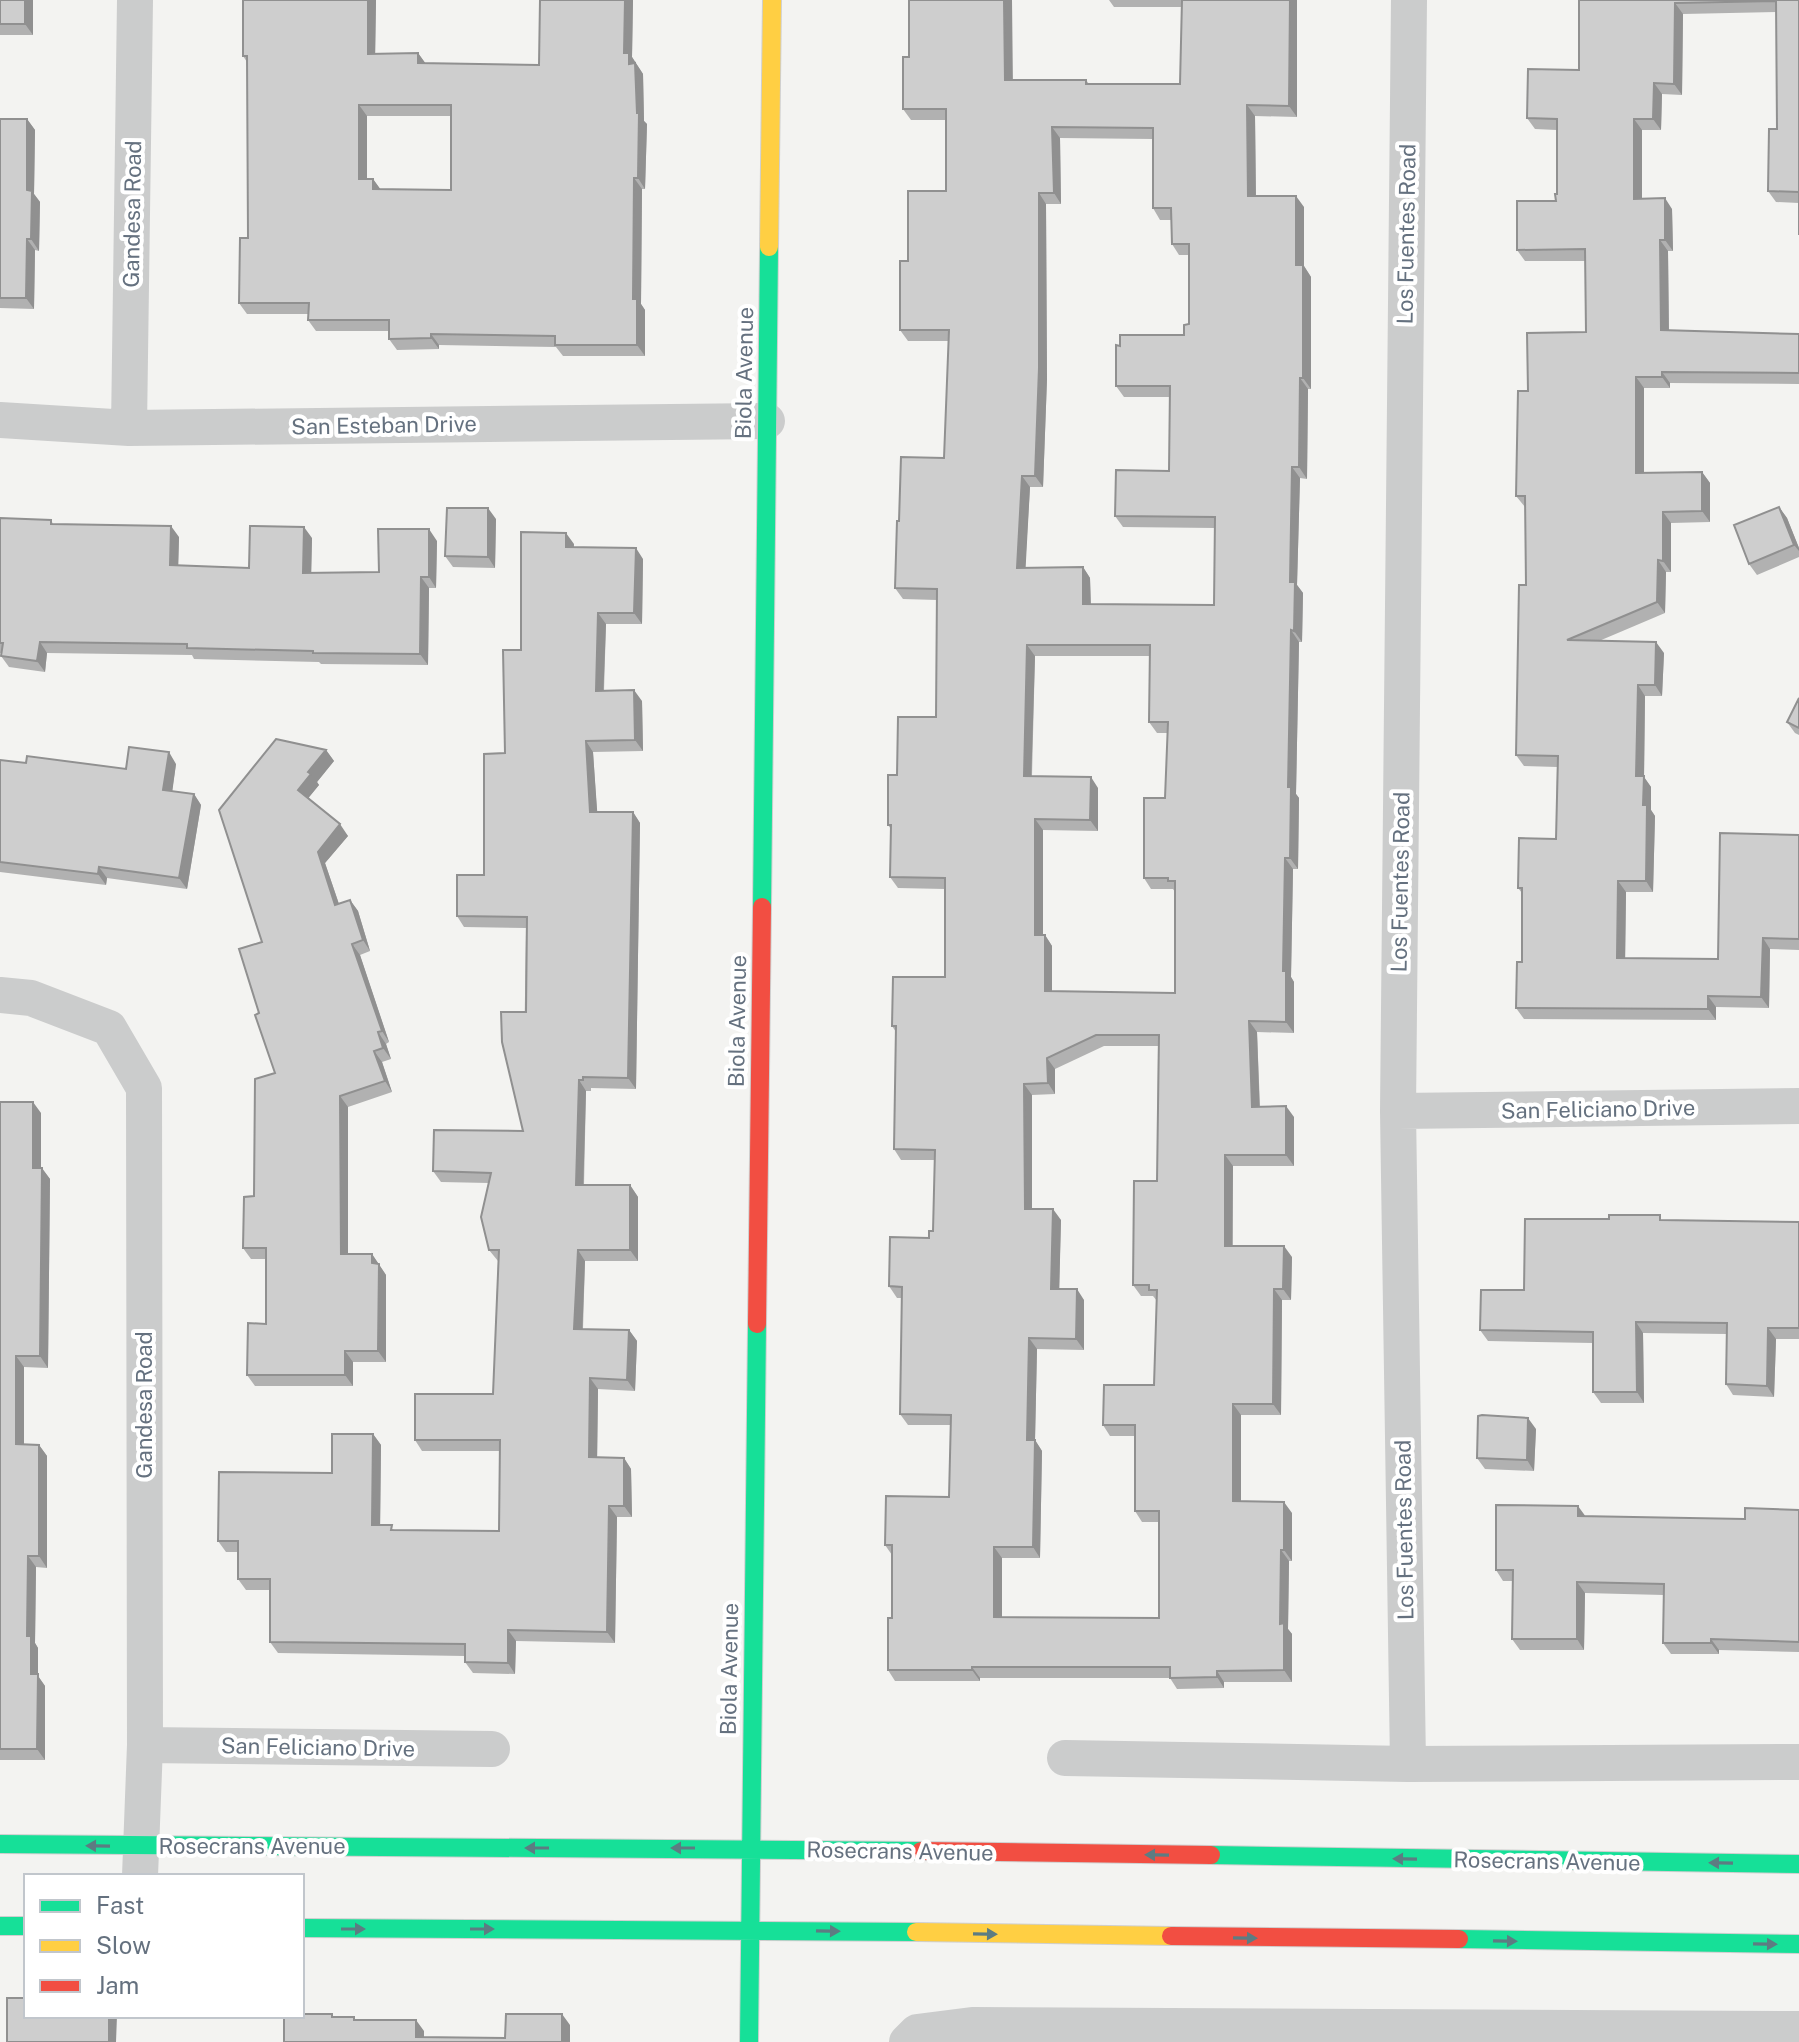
<svg xmlns="http://www.w3.org/2000/svg" width="1799" height="2042" font-family="'Public Sans',sans-serif">
  <style>
    .lines { fill: none; stroke-linecap: round; stroke-linejoin: round }
    .fast-casing { stroke: #cfcfcf; stroke-width: 20 }
    .slow-casing { stroke: #cfcfcf; stroke-width: 20 }
    .jam-casing { stroke: #cfcfcf; stroke-width: 20 }
    .street { stroke: #cbcccc; stroke-width: 36 }
    .fast { stroke: #16e098; stroke-width: 18 }
    .slow { stroke: #ffcf43; stroke-width: 18 }
    .jam { stroke: #f24e42; stroke-width: 18 }
    .wall { fill: #b1b1b1; fill-rule: evenodd }
    .shaded-wall { fill: #909090 }
    .building { fill: #cecece; stroke: #909090; stroke-width: 2; fill-rule: evenodd }
    .oneway { fill: #5d7c82 }
    .labels { text-anchor: middle; stroke-width: 8; stroke-linejoin: round; paint-order: stroke }
    .street-label { font-size: 22px; fill: #65717f; stroke: #fff }
  </style>
  <rect width="100%" height="100%" fill="#f3f3f1"/>
  <g class="lines">
    <defs>
      <path id="fast" d="M762 907 769 247
        M0 1844 921 1851
        M1211 1855 1799 1864
        M0 1926H26
        M302 1928 916 1932
        M1459 1939 1799 1944
        M749 2042 757 1324"/>
      <path id="slow" d="M769 247 772 0
        M916 1932 1171 1936"/>
      <path id="jam" d="M757 1324 762 907
        M921 1851 1211 1855
        M1171 1936 1459 1939"/>
    </defs>
    <use href="#fast" class="fast-casing"/>
    <use href="#slow" class="slow-casing"/>
    <use href="#jam" class="jam-casing"/>
    <path class="street" d="M0 420 129 428 767 421
      M129 428 135 0
      M0 995 31 998 109 1028 144 1088 145 1745 140 1876
      M1398 1111 1799 1106
      M145 1745 492 1749
      M1065 1758 1408 1764 1799 1762
      M1408 1764 1398 1111 1409 0
      M907 2042 917 2032 972 2025 1799 2029"/>
    <use href="#fast" class="fast"/>
    <use href="#slow" class="slow"/>
    <use href="#jam" class="jam"/>
  </g>
  <path class="wall" d="M0 0H33V35H0Z
    M243 0H376L375 54 418 53 425 63 539 65 540 0H633L632 57 643 74 644 121 647 124 645 189H642L641 304 645 310V356H563L556 347 439 345V349L397 350 389 339V331H316L308 320 309 314H247L239 303 248 238 247 62 243 56ZM367 116H451V190L380 189 373 179H367Z
    M909 0H1012V80H1086L1089 84H1180L1182 7H1114L1109 0H1297V117L1255 116 1256 196 1304 207V266L1311 277V389H1308L1307 479 1300 478 1297 585 1303 593 1302 642H1299L1296 794 1299 798 1298 869H1293L1291 977 1294 982V1033L1257 1032 1260 1107 1294 1117V1166H1233V1246L1292 1257 1291 1300H1282L1281 1415H1241V1501L1292 1513V1561H1289L1288 1629 1292 1634V1682H1224V1688L1177 1689 1170 1678H980V1681H895L888 1670 892 1618V1555L885 1545 949 1497 951 1425H908L900 1414 902 1298H897L889 1286 933 1231 935 1160H901L894 1149 896 1032 892 1026 945 977V889L898 888 890 877 891 829 888 825 897 775 936 717 937 600 903 599 895 588 899 521 944 458 949 341H908L900 330 908 261 946 191V120H911L903 109 909 57ZM1060 138 1153 139V208L1160 220H1171L1172 244 1179 255H1189V324L1184 335 1120 346 1116 386 1124 397H1170L1169 471 1115 516 1123 527 1215 528 1214 605 1091 604 1090 578 1083 567 1025 568 1030 487H1043L1047 379 1046 204H1061ZM1035 656H1150L1149 722 1157 733H1168L1165 798 1144 878 1151 889H1173L1175 892V993L1052 991V946L1045 935H1043V830L1098 831V788L1032 776ZM1104 1046H1158L1157 1181 1133 1285 1141 1296H1153L1157 1301 1154 1385 1103 1425 1110 1436H1135V1511L1142 1522H1159V1618H1002V1558H1040L1042 1451 1035 1440 1037 1349 1084 1350V1300L1059 1289 1061 1220 1032 1209V1095L1055 1094V1069Z
    M1579 0H1799V236V203L1776 202 1768 191 1777 129 1776 12 1683 14 1682 95 1662 94 1661 130H1642V199L1672 209 1673 251H1668L1669 331 1799 334V384L1670 383V388H1644V473L1702 472 1710 483V522L1671 523V572H1666L1665 613 1599 641 1664 653 1662 696H1645L1644 777 1651 787V810L1655 816 1653 892H1626L1625 958 1718 959 1799 835V950L1770 949 1769 1008 1716 1007V1020L1524 1019 1516 1008 1522 962V893L1518 888 1556 839 1557 767 1524 766 1516 755 1526 585 1525 507 1516 496 1528 391 1586 332 1585 261H1525L1517 250 1556 201 1557 194V130L1535 129 1527 118 1579 70Z
    M0 119H27L35 130 34 194 40 202 39 251 35 250 34 309 0 308Z
    M1779 507 1787 518 1799 548V557L1757 575 1749 564Z
    M0 518 51 520 53 524 179 537 178 565 249 568 312 538 311 573 379 572 437 541 436 588H429L428 665 321 664 319 662 194 659 192 655 47 653 45 672 9 667 1 656 2 653H0Z
    M496 519 495 568 453 567 445 556Z
    M574 544V547L643 559 642 624H606L604 691 642 701 643 751 593 752 597 812H633L640 823 636 1089 591 1088V1091H586L584 1185H630L638 1197V1261H585L583 1329 629 1330 637 1341 635 1391 598 1389 597 1457 624 1458 631 1469 632 1517H617L615 1643 516 1641 515 1674 473 1673 465 1662V1656L278 1653 270 1642V1590H246L238 1579V1552H226L218 1541 332 1473 373 1434 381 1445 380 1525 395 1530 499 1531 500 1451H422L415 1440 493 1394 498 1261 489 1250V1183L441 1182 433 1171 523 1131 526 928 464 927 457 916 484 875 521 650Z
    M1799 698V735L1795 733 1787 722Z
    M276 739 326 750 334 761 317 782 319 785 308 798 348 836 325 863 339 904 350 900 358 911 370 951 360 955 389 1042 386 1044 391 1059 382 1062 392 1092 348 1107V1254H372L386 1275V1362H353V1386H255L247 1375 266 1324V1259H251L243 1248 254 1196 275 1073 259 1013 262 942Z
    M0 760 26 763 126 769 176 764 172 791 194 794 201 805 187 889 107 878 106 885 0 872Z
    M0 1102 41 1113V1168L50 1179 48 1368 24 1367V1444L39 1445 47 1456V1568L36 1567 35 1643 38 1648V1676L45 1686V1760H0Z
    M1663 1220 1799 1222V1339H1776L1774 1397 1733 1395 1726 1384 1727 1334 1643 1333 1644 1403H1601L1593 1392V1343L1488 1341 1480 1330 1524 1290Z
    M1536 1429 1534 1471 1485 1469 1477 1458Z
    M1799 1510V1652L1719 1650V1654H1671L1663 1643 1664 1595 1585 1593 1584 1650H1520L1512 1639 1513 1581H1503L1496 1570 1585 1516 1745 1519Z"/>
  <path class="shaded-wall" d="M25 0H33V35L25 24Z
    M368 0H376L375 65 368 54Z
    M625 0H633L632 57 643 74 644 121 647 124 645 189 638 178 637 113 629 64 624 53Z
    M1004 0H1012L1013 91 1005 80Z
    M1290 0H1297V117L1289 106Z
    M1675 3 1683 14 1682 95 1674 84Z
    M418 53 426 64 418 63Z
    M1654 83 1662 94 1661 130 1653 119Z
    M359 105 367 116V190L359 179Z
    M1247 105 1255 116 1256 208 1248 196Z
    M27 119 35 130 34 194 40 202 39 251 31 239 27 190Z
    M1634 119 1642 130V210L1634 199Z
    M1052 127 1060 138 1061 204 1054 193Z
    M634 178 642 189 641 304 645 310V356L637 345 633 299Z
    M373 179 381 190 373 189Z
    M1039 193 1046 204 1047 379 1043 487 1035 476Z
    M1296 196 1304 207V266L1311 277V389L1303 378 1296 265Z
    M1665 198 1672 209 1673 251 1665 240Z
    M27 239 35 250 34 309 26 298Z
    M1660 240 1668 251 1669 342 1661 330Z
    M431 334 439 345V349L431 338Z
    M1662 372 1670 383V388L1662 377Z
    M1636 377 1644 388V484L1636 473Z
    M1300 378 1308 389 1307 479 1299 467Z
    M1292 467 1300 478 1297 585 1303 593 1302 642 1294 631 1290 582Z
    M1702 472 1710 483V522L1702 511Z
    M1022 476 1030 487 1025 579 1017 568Z
    M1779 507 1787 518 1799 548V551L1794 545Z
    M488 508 496 519 495 568 488 557Z
    M1663 512 1671 523V572L1663 561Z
    M171 526 179 537 178 576 170 565Z
    M304 527 312 538 311 584 303 573Z
    M429 529 437 541 436 588 429 577Z
    M566 533 574 544 573 558 566 547Z
    M636 548 643 559 642 624 634 613Z
    M1658 560 1666 572 1665 613 1657 602Z
    M1083 567 1090 578 1091 615 1083 604Z
    M421 577 429 588 428 665 420 654Z
    M598 613 606 624 603 702 596 691Z
    M1291 630 1299 642 1296 794 1299 798 1298 869 1290 858 1288 787Z
    M40 642 47 653 45 672 37 661Z
    M1656 642 1664 653 1662 696 1655 685Z
    M1027 645 1035 656 1031 787 1024 776Z
    M1638 685 1645 696 1644 777 1651 787V810L1655 816 1653 892 1646 881 1643 805 1636 776Z
    M634 690 642 701 643 751 635 740Z
    M586 741 593 752 598 823 590 812Z
    M326 750 334 761 317 782 319 785 306 801 298 790 308 772Z
    M169 752 176 764 171 801 163 790Z
    M1091 777 1098 788V831L1090 820Z
    M194 794 201 805 187 889 179 878Z
    M633 812 640 823 636 1089 628 1078Z
    M1035 819 1043 830V946L1035 935Z
    M340 824 348 836 325 863 343 916 335 905 318 852Z
    M1285 858 1293 869 1291 977 1294 982V1033L1286 1022 1283 971Z
    M99 867 107 878 106 885 98 874Z
    M1618 881 1626 892 1625 969 1617 958Z
    M350 900 358 911 370 951 363 940Z
    M1045 935 1052 946V1002L1045 991Z
    M1763 938 1770 949 1769 1008 1761 997Z
    M352 944 360 955 389 1042 382 1031Z
    M1708 996 1716 1007V1020L1708 1009Z
    M1249 1021 1257 1032 1260 1118 1252 1107Z
    M378 1032 386 1044 391 1059 383 1048Z
    M374 1051 382 1062 392 1092 385 1081Z
    M1047 1058 1055 1069V1094L1048 1083Z
    M579 1080 586 1091 583 1196 576 1185Z
    M1024 1084 1032 1095V1220L1025 1209Z
    M340 1096 348 1107V1265L341 1254Z
    M33 1102 41 1113V1179L33 1168Z
    M1286 1106 1294 1117V1166L1286 1155Z
    M1225 1155 1233 1166 1232 1257 1225 1246Z
    M42 1168 50 1179 48 1368 40 1356Z
    M630 1185 638 1197V1261L630 1250Z
    M1053 1209 1061 1220 1059 1300 1051 1289Z
    M1284 1246 1292 1257 1291 1300 1283 1289Z
    M578 1250 585 1261 582 1340 574 1329Z
    M372 1254 386 1275V1362L378 1351Z
    M1077 1289 1084 1300V1350L1076 1339Z
    M1274 1289 1282 1300 1281 1415 1273 1404Z
    M1636 1322 1643 1333 1644 1403 1637 1392Z
    M1768 1328 1776 1339 1774 1397 1767 1386Z
    M629 1330 637 1341 635 1391 627 1380Z
    M1029 1338 1037 1349 1035 1440 1042 1451 1040 1558 1033 1547 1027 1440Z
    M345 1351 353 1362V1386L345 1375Z
    M16 1356 24 1367V1456L16 1444Z
    M590 1378 598 1389 597 1468 589 1457Z
    M1233 1404 1241 1415V1512L1233 1501Z
    M1528 1418 1536 1429 1534 1471 1527 1460Z
    M373 1434 381 1445 380 1536 372 1525Z
    M39 1445 47 1456V1568L39 1556Z
    M624 1458 631 1469 632 1517 624 1506Z
    M1284 1502 1292 1513V1561L1284 1550Z
    M609 1506 617 1517 615 1643 607 1632Z
    M1578 1506 1586 1517 1578 1516Z
    M994 1547 1002 1558V1629L994 1617Z
    M1281 1550 1289 1561 1288 1629 1292 1634V1682L1284 1670 1280 1624Z
    M28 1556 36 1567 35 1643 38 1648V1676L45 1686V1760L37 1749 27 1636Z
    M1577 1582 1585 1593 1584 1650 1577 1639Z
    M508 1630 516 1641 515 1674 508 1663Z
    M1711 1639 1719 1650V1654L1711 1643Z
    M972 1667 980 1678V1681L972 1670Z
    M1217 1671 1224 1682V1688L1217 1677Z
    M562 2014 570 2025V2042H562Z
    M109 2016H117L116 2042H109Z
    M416 2020 424 2031V2042L416 2037Z"/>
  <path class="building" d="M0 0H25V24H0Z
    M243 0H368V54L418 53V63L539 65 540 0H625L624 53H629V64L635 63 637 113H639L638 178H634L633 299H637V345H555V336L431 334V338L389 339V320H308L309 303H239L240 238H248L247 56H243ZM359 105H451V190L373 189V179H359Z
    M909 0H1004L1005 80H1086V84H1180L1182 0H1290L1289 106 1247 105 1248 196H1296V265H1303V378H1300L1299 467H1292L1290 582H1295L1294 631 1291 630 1288 787H1291L1290 858H1285L1283 971H1286V1022L1249 1021 1252 1107 1286 1106V1155H1225V1246H1284L1283 1289H1274L1273 1404H1233V1501L1284 1502V1550H1281L1280 1624 1284 1623V1670L1217 1671V1677L1170 1678V1667H972V1670H888V1618H892V1545H885L886 1496 949 1497 951 1415 900 1414 902 1287 889 1286 890 1237 929 1238V1231H933L935 1150 894 1149 896 1026H892L893 977H945V878L890 877 891 825H888V775H897L898 717H936L937 589 895 588 897 521H899L901 457 944 458 949 330H900V261H908V191H946V109H903V57H909ZM1052 127 1153 128V208H1171L1172 244H1189V324L1184 325V335H1120V346L1116 345V386H1170L1169 471 1116 470 1115 516 1215 517 1214 605 1083 604V567L1017 568 1022 476H1035L1039 368V193H1054ZM1027 645H1150L1149 722H1168L1165 798H1144V878H1168V881H1175V993L1045 991V935H1035V819L1090 820 1091 777 1024 776ZM1096 1035H1159L1157 1181H1134L1133 1285H1149V1290H1157L1154 1385H1104L1103 1425H1135V1511H1159V1618L994 1617V1547H1033L1035 1440H1027L1029 1338 1076 1339 1077 1289H1051L1053 1209H1025L1024 1084 1048 1083 1047 1058Z
    M1579 0H1799V235V192L1768 191 1769 129H1777L1776 1 1675 3 1674 84 1654 83 1653 119H1634V199L1665 198V240H1660L1661 330 1799 334V373L1662 372V377H1636V473L1702 472V511L1663 512V561L1658 560 1657 602 1567 640 1656 642 1655 685H1638L1636 776H1644L1643 805H1647L1646 881H1618L1617 958 1718 959 1720 833 1799 835V939L1763 938 1761 997 1708 996V1009L1516 1008 1517 962H1522V888H1518L1519 838 1556 839 1558 756 1516 755 1519 585H1526L1525 496H1516L1518 391H1528L1527 333 1586 332 1585 249 1517 250V201H1556L1555 194H1557V119L1527 118 1528 69 1579 70Z
    M0 119H27V190L32 191 31 239H27L26 298H0Z
    M1779 507 1794 545 1749 564 1734 525Z
    M447 508H488V557L445 556Z
    M0 518 51 520V524L171 526 170 565 249 568 250 526 304 527 303 573 379 572 378 529H429V577H421L420 654 313 653V651L187 648V644L40 642 37 661 1 656 3 643H0Z
    M521 532 566 533V547L636 548 634 613H598L596 691 634 690 635 740 586 741 590 812H633L628 1078 583 1077V1080H579L576 1185H630V1250H578L574 1329 629 1330 627 1380 590 1378 589 1457 624 1458V1506H609L607 1632 508 1630V1663L465 1662V1644L270 1642V1579H238V1541H218L219 1472 332 1473V1434H373L372 1525H392L391 1530 499 1531 500 1440H415V1394H493L499 1250H489L481 1217 491 1173 433 1171 434 1130 523 1131 502 1042 501 1012H526L527 917 457 916V875H484V754L505 753 503 650H521Z
    M1799 698V728L1787 722Z
    M276 739 326 750 308 772 311 774 298 790 340 824 318 852 335 905 350 900 363 940 352 944 382 1031 378 1032 383 1048 374 1051 385 1081 340 1096 341 1254H372V1263L379 1264 378 1351H345V1375H247L248 1323 266 1324V1248H243L244 1197 254 1196 255 1079 275 1073 255 1015 259 1013 239 949 262 942 219 810Z
    M129 747 169 752 163 790 194 794 179 878 99 867 98 874 0 862V760L26 763 27 756 126 769Z
    M0 1102H33V1168H42L40 1356H16V1444L39 1445V1556H28L27 1636H31V1674H38L37 1749H0Z
    M1609 1215H1660V1220L1799 1222V1328H1768L1767 1386 1726 1384 1727 1323 1636 1322 1637 1392H1593V1332L1480 1330 1481 1290H1524L1525 1219H1609Z
    M1482 1415 1528 1418 1527 1460 1477 1458 1478 1416Z
    M1496 1505 1578 1506V1516L1745 1519V1508L1799 1510V1642L1711 1639V1643H1663L1664 1584 1577 1582V1639H1512L1513 1570H1496Z
    M7 1998H26V2016H109V2042H7Z
    M302 2014H332V2017H354V2020H416V2037L505 2038 506 2014H562V2042H284V2016H302Z"/>
  <defs><path id="oneway-solid" d="M-6-.8H1V-3.2L6.5 0L1 3.2V.8H-6Z" transform="scale(2)"/></defs>
  <g class="oneway">
    <use href="#oneway-solid" transform="translate(98 1846) rotate(-179)"/>
    <use href="#oneway-solid" transform="translate(537 1848) rotate(-180)"/>
    <use href="#oneway-solid" transform="translate(683 1848) rotate(-180)"/>
    <use href="#oneway-solid" transform="translate(1157 1855) rotate(-179)"/>
    <use href="#oneway-solid" transform="translate(1405 1859) rotate(-179)"/>
    <use href="#oneway-solid" transform="translate(1721 1863) rotate(-179)"/>
    <use href="#oneway-solid" transform="translate(353 1929)"/>
    <use href="#oneway-solid" transform="translate(482 1929)"/>
    <use href="#oneway-solid" transform="translate(828 1931) rotate(1)"/>
    <use href="#oneway-solid" transform="translate(985 1934) rotate(1)"/>
    <use href="#oneway-solid" transform="translate(1245 1938) rotate(1)"/>
    <use href="#oneway-solid" transform="translate(1505 1941) rotate(1)"/>
    <use href="#oneway-solid" transform="translate(1765 1944) rotate(1)"/>
  </g>
  <g class="labels">
    <g class="street-label">
      <text transform="translate(132 214) rotate(-89)" y="8">Gandesa Road</text>
      <text transform="translate(1406 234) rotate(-89)" y="8">Los Fuentes Road</text>
      <text transform="translate(744 373) rotate(-89)" y="8">Biola Avenue</text>
      <text transform="translate(384 425) rotate(-1)" y="8">San Esteban Drive</text>
      <text transform="translate(1400 882) rotate(-89)" y="8">Los Fuentes Road</text>
      <text transform="translate(737 1021) rotate(-89)" y="8">Biola Avenue</text>
      <text transform="translate(1598 1109) rotate(-1)" y="8">San Feliciano Drive</text>
      <text transform="translate(144 1405) rotate(-90)" y="8">Gandesa Road</text>
      <text transform="translate(1404 1530) rotate(-91)" y="8">Los Fuentes Road</text>
      <text transform="translate(729 1669) rotate(-89)" y="8">Biola Avenue</text>
      <text transform="translate(318 1747) rotate(1)" y="8">San Feliciano Drive</text>
      <text x="252" y="1854">Rosecrans Avenue</text>
      <text transform="translate(900 1851) rotate(1)" y="8">Rosecrans Avenue</text>
      <text transform="translate(1547 1861) rotate(1)" y="8">Rosecrans Avenue</text>
    </g>
  </g>
  <rect x="24" y="1874" width="280" height="144" fill="#ffffff" stroke="#c1c6cc" stroke-width="2"/>
  <rect x="40" y="1900" width="40" height="12" fill="#16e098" stroke="#c1c6cc" stroke-width="2"/>
  <text x="96" y="1914" font-size="24" fill="#65717f">Fast</text>
  <rect x="40" y="1940" width="40" height="12" fill="#ffcf43" stroke="#c1c6cc" stroke-width="2"/>
  <text x="96" y="1954" font-size="24" fill="#65717f">Slow</text>
  <rect x="40" y="1980" width="40" height="12" fill="#f24e42" stroke="#c1c6cc" stroke-width="2"/>
  <text x="96" y="1994" font-size="24" fill="#65717f">Jam</text>
</svg>
